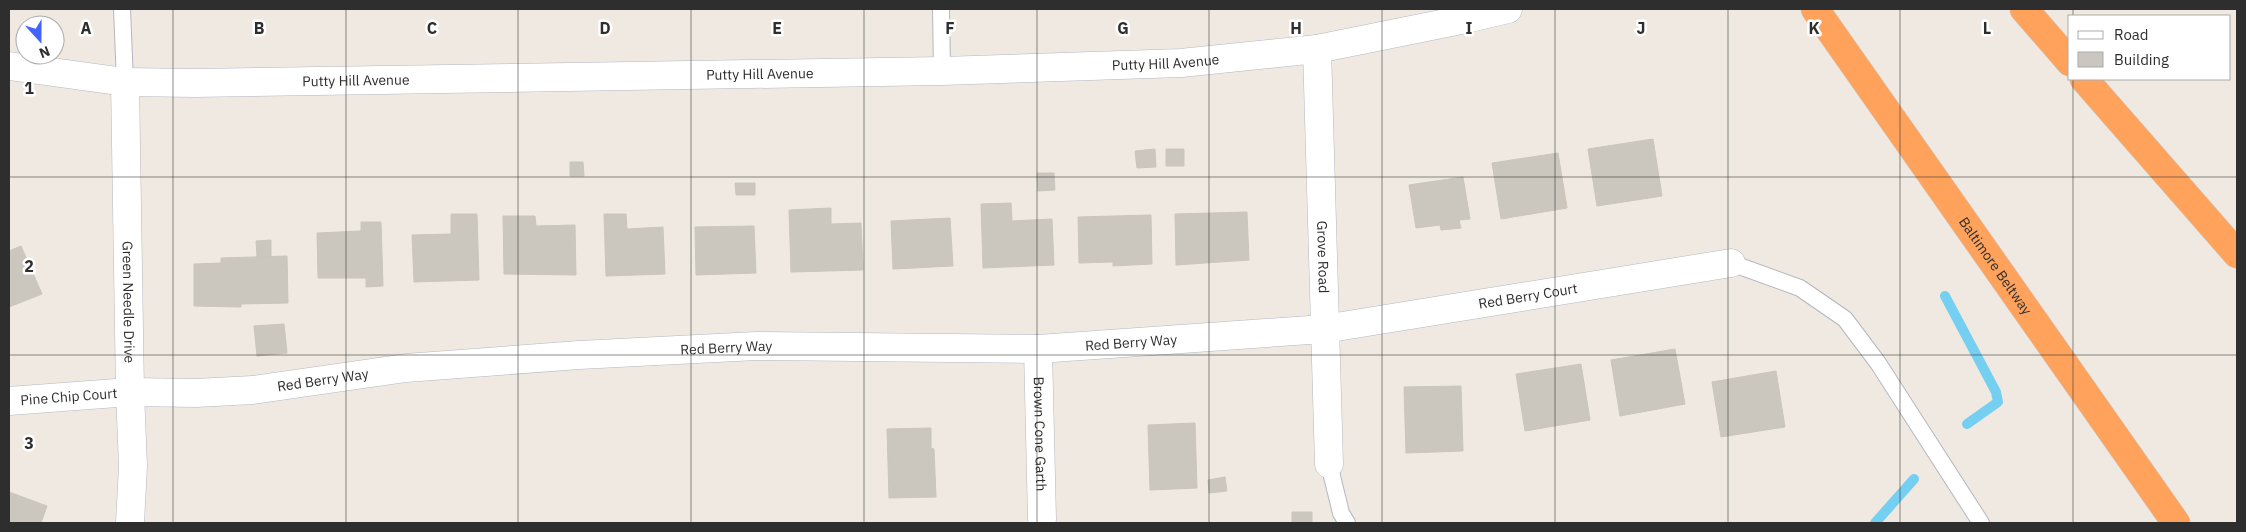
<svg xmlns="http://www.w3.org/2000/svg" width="2246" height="532" font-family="'IBM Plex Sans',sans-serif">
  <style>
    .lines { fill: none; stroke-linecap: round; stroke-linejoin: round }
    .stream { stroke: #75cff0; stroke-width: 10 }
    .building { fill: #cbc7bf; stroke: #cbc5ba }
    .lane-casing { stroke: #b4b7c1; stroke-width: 18 }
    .street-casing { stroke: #b4b7c1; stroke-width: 29 }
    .secondary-casing { stroke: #b4b7c1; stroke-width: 29 }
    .highway-casing { stroke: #c9c9c9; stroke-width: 29 }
    .lane { stroke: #fff; stroke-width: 16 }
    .street { stroke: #fff; stroke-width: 28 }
    .secondary { stroke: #fff; stroke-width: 28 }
    .highway { stroke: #ffa35c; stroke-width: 28 }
    .grid { fill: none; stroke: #2e2e2e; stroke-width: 1; stroke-opacity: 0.55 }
    .labels { text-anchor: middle; stroke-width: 5; stroke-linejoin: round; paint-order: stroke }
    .street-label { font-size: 14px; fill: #2e2e2e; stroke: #fff }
    .grid-label { font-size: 16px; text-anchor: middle; font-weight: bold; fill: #2e2e2e; stroke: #fff; stroke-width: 5; stroke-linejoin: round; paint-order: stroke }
  </style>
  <rect width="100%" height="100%" fill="#efe9e1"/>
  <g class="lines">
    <path class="stream" d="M1945 296 1996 392 1998 402 1967 424
      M1875 523 1914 479"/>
  </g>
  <path class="building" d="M1653 139 1662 196 1597 206 1588 149Z
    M1155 149 1156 167 1137 168 1135 151Z
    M1166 149H1184V166H1166Z
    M1558 153 1567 208 1501 219 1492 163Z
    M570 162H583L584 176H570Z
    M1037 173H1054L1055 190 1038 191Z
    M1463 177 1470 219 1459 220 1461 228 1441 230 1440 225 1416 228 1409 185Z
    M735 183H755V195H736Z
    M1011 203 1012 221 1052 219 1054 265 983 268 981 204Z
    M831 208V224L861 223 863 270 791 272 789 210Z
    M1247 212 1249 260 1176 265 1175 214Z
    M451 214H477L479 280 414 282 412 235 451 234Z
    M604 214H626L627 229 663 227 665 274 606 276Z
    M1151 215 1152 264 1113 266V262L1079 263 1078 217Z
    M503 216H535L536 226 575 225 576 275 504 274Z
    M950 218 953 266 893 269 891 221Z
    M361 222H381L383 286 366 287V278H318L317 233 361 231Z
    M754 226 756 273 696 275 695 227Z
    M271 240V257H257L256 241Z
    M21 246 42 294 9 307V251Z
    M287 256 288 303 241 304V307L194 306V264L221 263V258Z
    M284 324 287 353 257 356 254 326Z
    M1675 349 1685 404 1620 416 1611 360Z
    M1581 364 1590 420 1525 431 1516 374Z
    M1776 371 1785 427 1721 437 1712 382Z
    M1461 386 1463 451 1406 453 1404 387Z
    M1195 423 1197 488 1150 490 1148 425Z
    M931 428V448L934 449 936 497 889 498 887 429Z
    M1225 477 1227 491 1209 493 1208 480Z
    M9 492 47 506 41 523H9Z
    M1292 512H1312V523H1292Z"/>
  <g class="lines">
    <defs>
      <path id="lane" d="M122 9 125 82
        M941 9 942 71
        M1731 263 1800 288 1845 319 1878 363 1981 523
        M1329 464 1341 513 1347 523"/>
      <g id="street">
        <path id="s1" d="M1317 49 1329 464"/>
        <path id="s2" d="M125 82 130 392 133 466 130 523"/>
        <path id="s3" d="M1038 349 1042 519"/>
        <path id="s4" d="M9 401 130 392 196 393 253 390 406 368 579 355 756 346 1038 349 1324 329 1731 263"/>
      </g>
      <g id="secondary">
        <path id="s5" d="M9 66 125 82 195 83 942 71 1181 63 1317 49 1461 20 1508 9"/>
      </g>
      <g id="highway">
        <path id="s6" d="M1815 9 2176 523"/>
        <path d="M2024 9 2070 62"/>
        <path d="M2084 79 2237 254"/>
      </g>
    </defs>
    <use href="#lane" class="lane-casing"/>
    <use href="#street" class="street-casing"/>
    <use href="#secondary" class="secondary-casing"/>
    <use href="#highway" class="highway-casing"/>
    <use href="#lane" class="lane"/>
    <use href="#street" class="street"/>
    <use href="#secondary" class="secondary"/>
    <use href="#highway" class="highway"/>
  </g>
  <path class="grid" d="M173 9V523M346 9V523M518 9V523M691 9V523M864 9V523M1037 9V523M1209 9V523M1382 9V523M1555 9V523M1728 9V523M1900 9V523M2073 9V16M2073 79V523M9 177H2237M9 355H2237"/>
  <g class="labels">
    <g class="street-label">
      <text dy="5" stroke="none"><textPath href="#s5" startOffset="1158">Putty Hill Avenue</textPath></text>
      <text dy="5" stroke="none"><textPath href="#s5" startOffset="752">Putty Hill Avenue</textPath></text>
      <text dy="5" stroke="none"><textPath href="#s5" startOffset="348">Putty Hill Avenue</textPath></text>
      <text dy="5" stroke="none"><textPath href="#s1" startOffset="208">Grove Road</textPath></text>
      <text dy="5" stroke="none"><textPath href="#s6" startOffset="314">Baltimore Beltway</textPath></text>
      <text dy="5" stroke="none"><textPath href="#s4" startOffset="1525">Red Berry Court</textPath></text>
      <text dy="5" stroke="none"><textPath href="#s2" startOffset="220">Green Needle Drive</textPath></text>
      <text dy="5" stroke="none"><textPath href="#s4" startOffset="1125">Red Berry Way</textPath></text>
      <text dy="5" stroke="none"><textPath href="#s4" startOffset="720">Red Berry Way</textPath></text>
      <text dy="5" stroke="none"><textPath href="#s4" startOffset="315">Red Berry Way</textPath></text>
      <text dy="5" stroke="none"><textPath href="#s4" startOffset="60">Pine Chip Court</textPath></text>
      <text dy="5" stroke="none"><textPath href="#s3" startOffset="85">Brown Cone Garth</textPath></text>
    </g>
  </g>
  <g class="grid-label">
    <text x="86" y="34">A</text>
    <text x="259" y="34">B</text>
    <text x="432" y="34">C</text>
    <text x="605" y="34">D</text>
    <text x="777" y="34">E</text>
    <text x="950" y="34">F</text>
    <text x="1123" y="34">G</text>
    <text x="1296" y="34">H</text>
    <text x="1469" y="34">I</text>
    <text x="1641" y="34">J</text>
    <text x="1814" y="34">K</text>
    <text x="1987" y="34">L</text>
    <text x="29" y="94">1</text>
    <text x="29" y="272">2</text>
    <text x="29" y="449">3</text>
  </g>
  <rect width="2246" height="532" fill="none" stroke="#2e2e2e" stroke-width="20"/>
  <rect x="2068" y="15" width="162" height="65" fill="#ffffff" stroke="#ababab"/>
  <rect x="2078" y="31" width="25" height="8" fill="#ffffff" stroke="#ababab"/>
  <text x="2114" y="40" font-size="15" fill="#2e2e2e">Road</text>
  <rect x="2078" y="52" width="25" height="15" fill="#cbc7bf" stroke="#ababab"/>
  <text x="2114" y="65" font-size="15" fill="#2e2e2e">Building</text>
  <g transform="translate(40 40) rotate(159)"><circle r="24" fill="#ffffff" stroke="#ababab"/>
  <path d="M0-4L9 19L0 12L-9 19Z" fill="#4264fb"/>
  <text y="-8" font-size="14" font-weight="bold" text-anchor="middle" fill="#2e2e2e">N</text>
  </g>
</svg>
